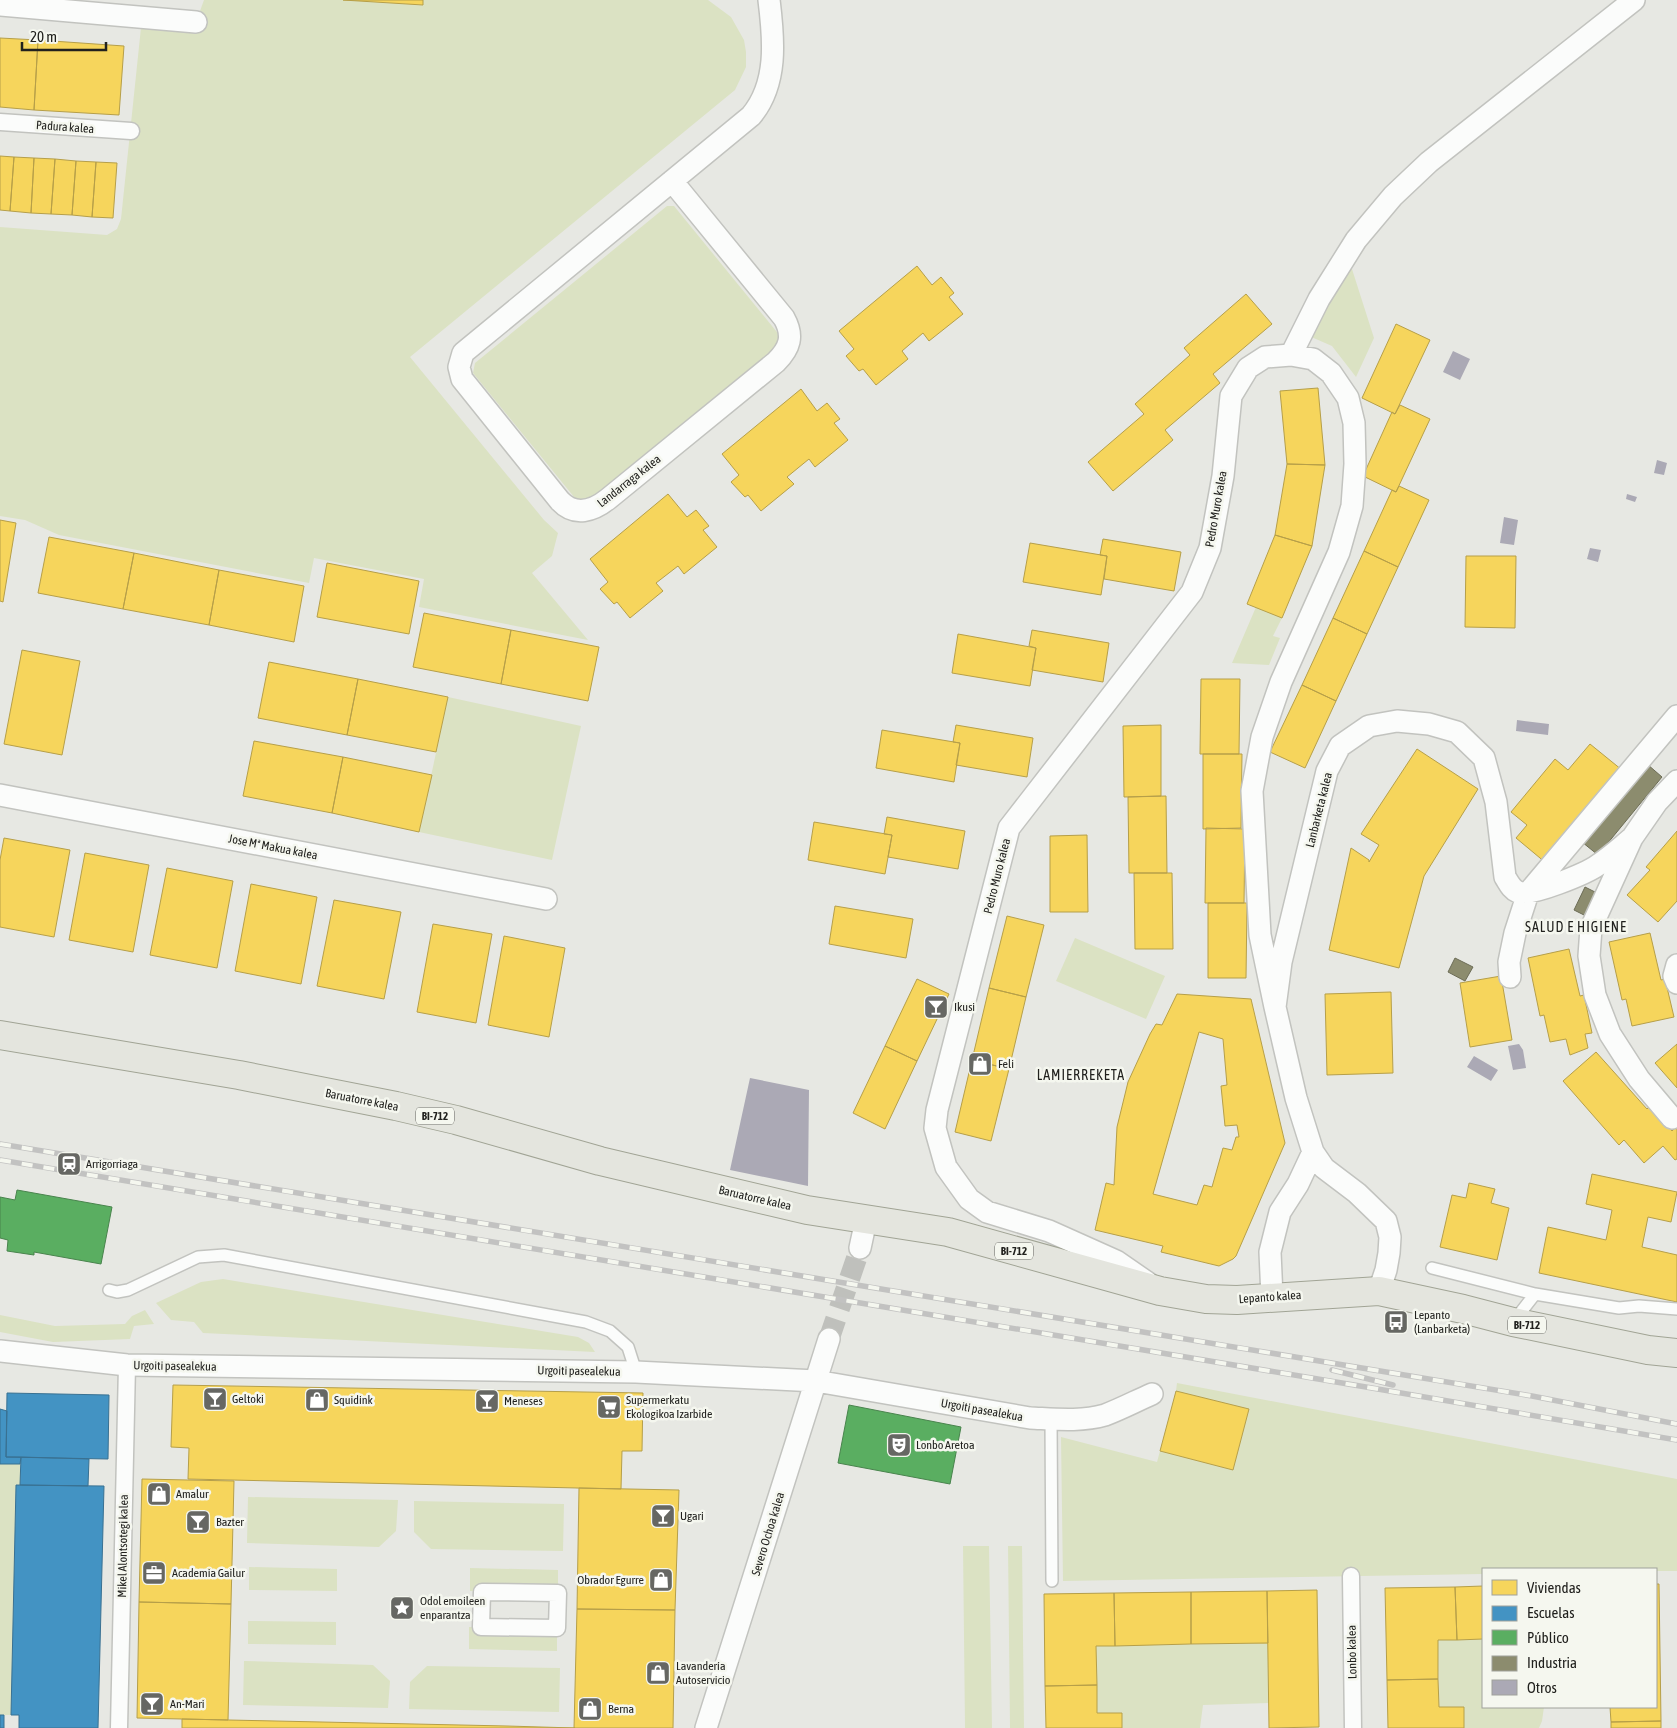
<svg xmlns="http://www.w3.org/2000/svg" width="1677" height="1728" font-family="'Asap Condensed',sans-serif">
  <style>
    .green { fill: #dbe2c3 }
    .homes { fill: #f6d55c; stroke: #b69f49; fill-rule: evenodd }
    .schools { fill: #4393c3; stroke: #397192 }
    .public { fill: #5aae61; stroke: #49844d }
    .industry { fill: #8c8c6e; stroke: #6c6c56 }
    .building { fill: #aba9b5 }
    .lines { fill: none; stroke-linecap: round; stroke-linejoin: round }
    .minor-tunnel { stroke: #bfc0bc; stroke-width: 21; stroke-dasharray: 21 11; stroke-linecap: butt }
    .service-casing { stroke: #c2c3bf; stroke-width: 14 }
    .pedestrian-casing { stroke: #c2c3bf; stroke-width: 19 }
    .minor-casing { stroke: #c2c3bf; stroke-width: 24 }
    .primary-casing { stroke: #a1a495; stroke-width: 30 }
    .service { stroke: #fbfcfb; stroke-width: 11 }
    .pedestrian { stroke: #fbfcfb; stroke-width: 16 }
    .minor { stroke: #fbfcfb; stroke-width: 21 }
    .primary { stroke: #e4e5de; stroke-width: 28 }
    .rail-casing { stroke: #c2c2c1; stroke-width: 5.5 }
    .rail { stroke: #f5f7ef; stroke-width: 4; stroke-dasharray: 11; stroke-linecap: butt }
    .labels { text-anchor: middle; stroke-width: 5; stroke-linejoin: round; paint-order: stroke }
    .shield { fill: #f5f7ef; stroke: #61615d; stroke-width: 1 }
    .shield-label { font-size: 11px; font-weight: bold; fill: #21211e }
    .street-label { font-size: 12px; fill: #21211e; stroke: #f5f7ef }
    .poi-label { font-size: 12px; fill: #21211e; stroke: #f5f7ef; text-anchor: start }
    .neighbourhood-label { font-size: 14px; letter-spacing: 1px; fill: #21211e; stroke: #f5f7ef }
  </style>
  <rect width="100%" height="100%" fill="#e7e8e3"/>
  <path class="green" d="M204 0H343L422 5 423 0H708L731 17 744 40 746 52V67L735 90 410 357 544 520 558 533 552 556 532 573 588 640 419 607 424 579 314 558 309 583 59 535 25 520 0 516V227L107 235 117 229 121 219 142 18 196 22Z
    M667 206H674L781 337 780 346 587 503H579L473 373 475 363Z
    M1351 266 1374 338 1356 377 1332 346 1309 336Z
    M1256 607 1282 618 1273 636 1280 638 1269 665 1232 663Z
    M448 697 581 726 552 860 419 832Z
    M1075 938 1165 976 1146 1019 1056 981Z
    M223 1279 578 1337 589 1343 595 1352 203 1333 194 1322 171 1320 156 1303 201 1282Z
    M145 1310 154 1324 134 1326 130 1339 53 1342 0 1332V1315L55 1326 125 1324 132 1316Z
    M1177 1383 1677 1479V1571H1656V1569H1483V1574L1063 1581 1061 1437 1157 1462 1160 1451 1233 1470 1249 1409 1176 1391Z
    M0 1464H20V1485H16L11 1715H0Z
    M248 1497 398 1500 396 1531 379 1547 247 1543Z
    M414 1501 564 1504 563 1551 431 1549 414 1532Z
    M963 1546H989L992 1728H965Z
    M1008 1546H1022L1024 1728H1010Z
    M249 1567 337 1569V1591L249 1590Z
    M470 1568 558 1570V1593L470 1591Z
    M248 1621 336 1622V1645L248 1644Z
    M469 1627 557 1628V1651L469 1649Z
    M1483 1639V1707H1544L1542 1721 1539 1728H1464V1707H1439L1438 1640Z
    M1268 1643 1269 1703 1203 1705 1200 1728H1122V1713H1097L1096 1646Z
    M244 1661 373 1665 390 1681 388 1708 243 1705Z
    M427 1666 560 1668 559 1712 409 1709 410 1682Z"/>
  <path class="homes" d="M343 0H423V5Z
    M0 38 38 40 34 110 0 107Z
    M38 40 124 46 119 115 34 110Z
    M0 156 14 157 10 211 0 210Z
    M14 157 34 158 31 213 10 211Z
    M34 158 55 159 51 214 31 213Z
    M55 159 76 161 72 215 51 214Z
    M76 161 96 162 92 217 72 215Z
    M96 162 117 163 113 218 92 217Z
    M917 266 932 285 941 277 954 293 949 297 963 314 929 341 923 333 902 351 908 359 876 385 863 369 859 371 846 356 854 349 839 331Z
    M1246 294 1272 324 1213 374 1220 383 1165 430 1173 440 1113 491 1088 462 1144 414 1135 404 1190 355 1184 348Z
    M1396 324 1430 340 1395 414 1362 398Z
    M1318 388 1325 465 1287 464 1280 391Z
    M801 389 817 411 827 403 840 419 834 423 848 440 815 467 809 459 787 477 794 484 761 511 748 495 745 497 731 482 739 475 722 454Z
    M1400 405 1430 419 1396 492 1363 476 1392 412 1395 414Z
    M1287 464 1325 465 1312 546 1275 535Z
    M1399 486 1429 500 1398 567 1364 551 1392 490 1396 492Z
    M668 494 687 517 696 510 709 526 703 530 717 547 684 574 678 566 656 583 663 591 630 618 617 602 614 604 600 589 608 582 590 559Z
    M0 520 16 523 3 602 0 601Z
    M1275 535 1312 546 1282 618 1247 604Z
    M49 537 134 553 123 609 38 593Z
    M1103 539 1181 552 1174 591 1104 579 1107 556 1100 555Z
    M1030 543 1107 556 1101 595 1023 582Z
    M1364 551 1398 567 1367 634 1333 618Z
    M134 553 219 570 209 625 123 609Z
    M1466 556H1516L1515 628 1465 627Z
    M327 563 419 581 409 634 317 617Z
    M219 570 304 586 294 642 209 625Z
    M424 613 511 630 501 684 413 667Z
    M1333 618 1367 634 1336 701 1302 685Z
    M511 630 599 647 588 701 501 684Z
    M1032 630 1109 643 1103 682 1032 670 1036 648 1029 646Z
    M958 634 1036 648 1030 686 952 673Z
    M22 650 80 661 62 755 4 744Z
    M269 662 358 679 347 735 258 718Z
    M358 679 448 697 436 752 347 735Z
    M1201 679H1240L1239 754H1200Z
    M1302 685 1336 701 1305 768 1270 752Z
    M956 725 1033 738 1027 777 956 765 960 743 953 742Z
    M1161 725V796L1124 797 1123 726Z
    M882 730 960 743 954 782 876 768Z
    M254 741 343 757 332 813 243 796Z
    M1590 744 1622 770 1546 863 1516 838 1527 825 1511 812 1555 759 1568 770Z
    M1417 749 1478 789 1424 876 1399 968 1329 950 1351 848 1369 860V862L1379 845 1361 834Z
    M1203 754H1242L1241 828 1203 829Z
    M343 757 432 775 419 832 332 813Z
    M1166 796 1167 873H1129L1128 797Z
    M887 817 965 831 958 869 888 857 892 835 884 834Z
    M814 822 892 835 885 874 808 860Z
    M1206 828 1245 829 1244 903H1205Z
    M1677 831V901L1658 922 1627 895 1650 870 1646 867Z
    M1087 835 1088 912H1050V836Z
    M4 838 70 850 54 937 0 927V860Z
    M85 853 149 865 133 952 69 940Z
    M167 868 233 881 217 968 150 955Z
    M1134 873H1172L1173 949H1135Z
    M251 884 317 897 301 984 235 971Z
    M334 900 401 912 384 999 317 986Z
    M1208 903H1247L1246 978H1208Z
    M835 906 913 919 906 958 829 944Z
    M1007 916 1044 925 1026 997 989 988Z
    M433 924 492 934 476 1023 417 1012Z
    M1650 933 1661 980 1665 979 1674 1017 1632 1026 1626 999 1622 1000 1609 942Z
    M504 936 565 948 549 1037 488 1025Z
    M1569 949 1580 996 1584 995 1592 1033 1585 1034 1588 1048 1570 1055 1566 1039 1550 1042 1544 1015 1540 1016 1528 958Z
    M1501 976 1512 1040 1470 1047 1460 983Z
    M917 979 949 994 917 1061 885 1046Z
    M989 988 1026 997 1009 1069 972 1060Z
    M1391 992 1393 1073 1327 1075 1325 994Z
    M1177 994 1251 999 1285 1143 1236 1256 1233 1259 1219 1266 1161 1252 1163 1246 1095 1230 1106 1183 1114 1185 1117 1127 1128 1082 1150 1034 1156 1024 1162 1025ZM1199 1032 1223 1039 1227 1085 1221 1086 1225 1126 1237 1125 1239 1137H1236L1232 1150 1223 1148 1212 1187 1204 1185 1197 1205 1153 1194Z
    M1677 1044V1088L1655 1063Z
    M885 1046 917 1061 885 1129 853 1113Z
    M1596 1052 1647 1109 1650 1106 1672 1131 1677 1126V1159L1675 1160 1663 1146 1644 1163 1624 1140 1619 1145 1563 1081Z
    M972 1060 1009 1069 991 1141 955 1132Z
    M1592 1174 1677 1192 1671 1222 1648 1217 1642 1247 1677 1255V1302L1539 1273 1548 1227 1606 1240 1612 1210 1586 1204Z
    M1469 1183 1495 1189 1491 1203 1509 1208 1497 1260 1440 1247 1452 1195 1466 1198Z
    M173 1385 643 1393 642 1451H622L621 1489 188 1479 189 1448 171 1447Z
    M1176 1391 1249 1409 1233 1470 1160 1451Z
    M142 1479 234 1481 231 1604 139 1602Z
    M579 1488 679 1490 675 1610 577 1609Z
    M1656 1584H1659L1661 1721 1611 1722 1610 1707H1656Z
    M1483 1586V1639L1457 1640 1455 1587Z
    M1455 1587 1457 1640H1438V1679L1387 1680 1385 1588Z
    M1317 1590 1319 1727 1269 1728 1267 1591Z
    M1267 1591 1268 1643 1191 1644V1592Z
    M1191 1592V1644L1115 1646 1114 1593Z
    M1114 1593 1115 1646H1096L1097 1685 1045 1686 1044 1594Z
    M139 1602 231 1604 228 1720 137 1718Z
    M577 1609 675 1610 673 1728H574Z
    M1438 1679 1439 1707H1464V1728H1388L1387 1680Z
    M1097 1685V1713H1122V1728H1046L1045 1686Z
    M182 1719 507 1726 575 1728H182Z
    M1661 1721V1728H1611V1722Z"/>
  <path class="schools" d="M7 1393 109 1395 108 1459 6 1457Z
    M0 1409 7 1411 6 1457H21L20 1464H0Z
    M21 1457 89 1459 88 1486 20 1485Z
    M16 1485 104 1486 98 1728H19V1715H11Z
    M0 1715H4V1728H0Z"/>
  <path class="public" d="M17 1190 112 1207 101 1264 34 1252V1255L7 1251 8 1240 0 1238V1197L15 1200Z
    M849 1405 961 1427 950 1484 838 1463Z"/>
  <path class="industry" d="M1647 764 1662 777 1598 855 1582 842Z
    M1585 887 1597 893 1586 916 1574 910Z
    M1455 958 1473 967 1465 981 1448 972Z"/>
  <path class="building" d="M1453 351 1470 359 1460 380 1443 372Z
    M1657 460 1667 463 1664 475 1654 473Z
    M1627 494 1637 497 1635 502 1626 499Z
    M1504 517 1518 520 1514 545 1500 543Z
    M1590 548 1601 550 1598 562 1587 559Z
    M1517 720 1549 724 1548 735 1516 731Z
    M1519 1044 1523 1050 1526 1068 1513 1070 1508 1046Z
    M1474 1056 1498 1070 1491 1081 1467 1067Z
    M750 1078 809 1090 808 1186 730 1170Z"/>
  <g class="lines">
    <path class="minor-tunnel" d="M829 1339 860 1248"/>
    <defs>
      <path id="service" d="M1432 1268 1535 1294
        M109 1290 117 1292 128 1290 198 1257 224 1255 586 1322 610 1331 628 1347 636 1372
        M1514 1321 1535 1294 1619 1308 1639 1306 1677 1309
        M1051 1419 1052 1581"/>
      <path id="pedestrian" d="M0 122 131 131
        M1351 1576 1353 1728
        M482 1592 558 1593 557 1628 481 1627Z
        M119 1728 127 1365"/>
      <path id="minor" d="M0 5 196 22
        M672 181 784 318C794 336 790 348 776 362L608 499C593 511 575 517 560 501L462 379 459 367 463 353 751 116C778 84 774 40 769 0
        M1291 355 1319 299 1356 240 1393 196 1429 162 1634 0
        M0 795 546 899
        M1677 965 1674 976 1677 983
        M1510 977 1509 962 1515 933 1528 893 1677 716
        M1672 1118 1639 1079 1610 1034 1595 995 1589 956 1591 928 1632 838 1657 802 1677 781
        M860 1248 866 1220
        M1148 1283 1116 1261 1049 1231 987 1212 969 1199 946 1167 935 1128 937 1110 1009 828 1192 592 1210 548 1223 476 1231 396 1248 368 1265 357 1291 355 1313 359 1331 373 1348 398 1354 423 1355 464 1352 506 1339 552 1281 682 1262 737 1252 791 1260 935 1275 1007
        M1379 1291 1386 1270 1389 1253 1390 1237 1386 1221 1357 1193 1324 1168 1313 1152 1296 1098 1275 1007 1281 962 1327 771 1340 746 1369 726 1397 721 1429 724 1457 732 1484 758 1496 802 1505 877C1509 883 1511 889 1518 892 1530 897 1587 873 1598 865 1610 857 1621 847 1632 838
        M1272 1297 1270 1252 1280 1212 1298 1184 1313 1152
        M0 1351 127 1365 636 1372 816 1381 1030 1418C1054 1419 1081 1422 1105 1415 1121 1409 1136 1401 1152 1394
        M706 1728 829 1339"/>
      <path id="primary" d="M0 1035 239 1075 396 1106 456 1120 600 1161 807 1210 948 1232 1160 1291 1206 1299 1237 1300 1379 1291 1463 1309 1513 1322 1648 1350 1677 1353"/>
    </defs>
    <use href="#service" class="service-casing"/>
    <use href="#pedestrian" class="pedestrian-casing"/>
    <use href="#minor" class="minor-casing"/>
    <use href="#primary" class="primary-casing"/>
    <use href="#service" class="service"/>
    <use href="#pedestrian" class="pedestrian"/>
    <use href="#minor" class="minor"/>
    <use href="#primary" class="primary"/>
    <defs>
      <path id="rail" d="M0 1144 1532 1396 1677 1424
        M0 1160 1360 1386 1677 1440
        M1332 1370 1393 1385"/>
    </defs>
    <use href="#rail" class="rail-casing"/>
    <use href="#rail" class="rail"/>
  </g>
  <defs>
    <symbol id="bar-square" viewBox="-11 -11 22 22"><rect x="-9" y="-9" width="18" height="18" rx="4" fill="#666763" stroke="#f5f7ef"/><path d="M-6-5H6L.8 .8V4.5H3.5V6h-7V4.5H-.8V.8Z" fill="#fff"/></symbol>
    <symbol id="shop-square" viewBox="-11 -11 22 22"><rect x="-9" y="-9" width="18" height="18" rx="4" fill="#666763" stroke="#f5f7ef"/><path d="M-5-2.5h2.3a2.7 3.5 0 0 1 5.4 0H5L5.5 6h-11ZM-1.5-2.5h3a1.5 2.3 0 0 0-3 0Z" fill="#fff"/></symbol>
    <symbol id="station-square" viewBox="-11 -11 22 22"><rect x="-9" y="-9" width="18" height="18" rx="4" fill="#666763" stroke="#f5f7ef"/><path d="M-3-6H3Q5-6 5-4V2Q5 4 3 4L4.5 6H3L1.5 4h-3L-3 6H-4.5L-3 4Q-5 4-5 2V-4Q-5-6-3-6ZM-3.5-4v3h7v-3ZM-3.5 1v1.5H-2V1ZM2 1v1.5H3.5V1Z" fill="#fff"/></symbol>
    <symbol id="bus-square" viewBox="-11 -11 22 22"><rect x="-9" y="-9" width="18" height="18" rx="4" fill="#666763" stroke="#f5f7ef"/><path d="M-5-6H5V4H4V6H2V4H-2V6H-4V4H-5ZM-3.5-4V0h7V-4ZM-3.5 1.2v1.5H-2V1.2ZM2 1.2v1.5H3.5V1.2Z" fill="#fff"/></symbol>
    <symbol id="supermarket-square" viewBox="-11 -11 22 22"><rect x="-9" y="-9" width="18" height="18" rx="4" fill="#666763" stroke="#f5f7ef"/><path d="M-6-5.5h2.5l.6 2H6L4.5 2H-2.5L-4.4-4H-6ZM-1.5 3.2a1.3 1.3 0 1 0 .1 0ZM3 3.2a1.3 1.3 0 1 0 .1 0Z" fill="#fff"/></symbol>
    <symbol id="theatre-square" viewBox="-11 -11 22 22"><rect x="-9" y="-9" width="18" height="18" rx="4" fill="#666763" stroke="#f5f7ef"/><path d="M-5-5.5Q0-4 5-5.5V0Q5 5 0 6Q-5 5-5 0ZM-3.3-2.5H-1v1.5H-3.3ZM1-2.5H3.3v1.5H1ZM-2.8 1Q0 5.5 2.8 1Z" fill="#fff"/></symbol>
    <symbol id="office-square" viewBox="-11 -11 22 22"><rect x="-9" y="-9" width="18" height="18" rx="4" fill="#666763" stroke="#f5f7ef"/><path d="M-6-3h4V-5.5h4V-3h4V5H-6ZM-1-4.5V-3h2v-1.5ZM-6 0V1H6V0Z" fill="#fff"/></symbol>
    <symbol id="sight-square" viewBox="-11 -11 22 22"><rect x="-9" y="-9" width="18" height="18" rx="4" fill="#666763" stroke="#f5f7ef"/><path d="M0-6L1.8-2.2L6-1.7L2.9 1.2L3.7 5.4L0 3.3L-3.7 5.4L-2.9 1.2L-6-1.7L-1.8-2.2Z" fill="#fff"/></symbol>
  </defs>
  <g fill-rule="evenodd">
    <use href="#bar-square" x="922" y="993" width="28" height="28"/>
    <use href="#shop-square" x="966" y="1050" width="28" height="28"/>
    <use href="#station-square" x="55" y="1150" width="28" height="28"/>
    <use href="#bus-square" x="1382" y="1308" width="28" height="28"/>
    <use href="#bar-square" x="201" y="1385" width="28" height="28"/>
    <use href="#shop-square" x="303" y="1386" width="28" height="28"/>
    <use href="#bar-square" x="473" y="1387" width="28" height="28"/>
    <use href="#supermarket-square" x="595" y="1393" width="28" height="28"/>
    <use href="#theatre-square" x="885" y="1431" width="28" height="28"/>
    <use href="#shop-square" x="145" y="1480" width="28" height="28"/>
    <use href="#bar-square" x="649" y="1502" width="28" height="28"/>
    <use href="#bar-square" x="184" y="1508" width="28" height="28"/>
    <use href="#office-square" x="140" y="1559" width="28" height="28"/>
    <use href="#shop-square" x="647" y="1566" width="28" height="28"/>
    <use href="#sight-square" x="388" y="1594" width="28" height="28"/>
    <use href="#shop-square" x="644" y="1659" width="28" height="28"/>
    <use href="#bar-square" x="138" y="1690" width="28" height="28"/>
    <use href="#shop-square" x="576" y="1695" width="28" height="28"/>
  </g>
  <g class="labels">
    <g class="shield">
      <rect x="416" y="1107.5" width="38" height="17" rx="4"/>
      <rect x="995" y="1242.5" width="38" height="17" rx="4"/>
      <rect x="1508" y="1316.5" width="38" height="17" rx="4"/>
    </g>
    <g class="shield-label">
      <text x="435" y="1120">BI-712</text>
      <text x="1014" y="1255">BI-712</text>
      <text x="1527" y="1329">BI-712</text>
    </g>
    <g class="street-label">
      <text transform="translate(65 127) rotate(4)" y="4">Padura kalea</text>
      <text transform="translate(629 481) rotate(-38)" y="4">Landarraga kalea</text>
      <text transform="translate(1216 509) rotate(-80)" y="4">Pedro Muro kalea</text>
      <text transform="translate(1319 810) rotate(-76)" y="4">Lanbarketa kalea</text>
      <text transform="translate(273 847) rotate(11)" y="4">Jose Mª Makua kalea</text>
      <text transform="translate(997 876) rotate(-76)" y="4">Pedro Muro kalea</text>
      <text transform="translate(362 1100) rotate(11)" y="4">Baruatorre kalea</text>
      <text transform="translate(755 1198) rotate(13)" y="4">Baruatorre kalea</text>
      <text transform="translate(1270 1297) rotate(-4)" y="4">Lepanto kalea</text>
      <text transform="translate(175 1366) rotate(1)" y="4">Urgoiti pasealekua</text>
      <text transform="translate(579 1371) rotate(1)" y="4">Urgoiti pasealekua</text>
      <text transform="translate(982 1410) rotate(10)" y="4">Urgoiti pasealekua</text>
      <text transform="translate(768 1534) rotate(-73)" y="4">Severo Ochoa kalea</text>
      <text transform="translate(123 1546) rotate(-89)" y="4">Mikel Alontsotegi kalea</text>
      <text transform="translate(1352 1652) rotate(-91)" y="4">Lonbo kalea</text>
    </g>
    <g class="poi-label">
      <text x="954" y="1011">Ikusi</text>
      <text x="998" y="1068">Feli</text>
      <text x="86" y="1168">Arrigorriaga</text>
      <text x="1414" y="1319">Lepanto<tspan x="1414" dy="14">(Lanbarketa)</tspan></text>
      <text x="232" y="1403">Geltoki</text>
      <text x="334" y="1404">Squidink</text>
      <text x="626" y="1404">Supermerkatu<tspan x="626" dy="14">Ekologikoa Izarbide</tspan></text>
      <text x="504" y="1405">Meneses</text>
      <text x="916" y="1449">Lonbo Aretoa</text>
      <text x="176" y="1498">Amalur</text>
      <text x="680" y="1520">Ugari</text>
      <text x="216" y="1526">Bazter</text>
      <text x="172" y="1577">Academia Gailur</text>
      <text x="644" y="1584" text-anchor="end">Obrador Egurre</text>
      <text x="420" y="1605">Odol emoileen<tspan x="420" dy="14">enparantza</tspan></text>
      <text x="676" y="1670">Lavandería<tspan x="676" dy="14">Autoservicio</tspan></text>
      <text x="170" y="1708">An-Mari</text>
      <text x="608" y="1713">Berna</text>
    </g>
    <g class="neighbourhood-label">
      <text x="1576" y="932">SALUD E HIGIENE</text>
      <text x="1081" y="1080">LAMIERREKETA</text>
    </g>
  </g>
  <rect x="1482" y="1568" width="175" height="140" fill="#f5f7ef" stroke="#a0a19b"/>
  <rect x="1492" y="1580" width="25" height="15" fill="#f6d55c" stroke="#a0a19b"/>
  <text x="1527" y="1593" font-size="15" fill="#21211e">Viviendas</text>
  <rect x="1492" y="1606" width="25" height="15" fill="#4393c3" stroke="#a0a19b"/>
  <text x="1527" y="1618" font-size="15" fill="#21211e">Escuelas</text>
  <rect x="1492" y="1630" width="25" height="15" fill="#5aae61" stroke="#a0a19b"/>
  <text x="1527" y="1643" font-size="15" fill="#21211e">Público</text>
  <rect x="1492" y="1656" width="25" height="15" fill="#8c8c6e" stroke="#a0a19b"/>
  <text x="1527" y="1668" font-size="15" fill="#21211e">Industria</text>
  <rect x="1492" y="1680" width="25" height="15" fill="#aba9b5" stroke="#a0a19b"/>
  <text x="1527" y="1693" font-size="15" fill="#21211e">Otros</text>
  <path d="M22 42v8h84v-8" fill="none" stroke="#21211e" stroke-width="2.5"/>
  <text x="30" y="42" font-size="15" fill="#21211e" stroke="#f5f7ef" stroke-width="4" paint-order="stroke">20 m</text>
</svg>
